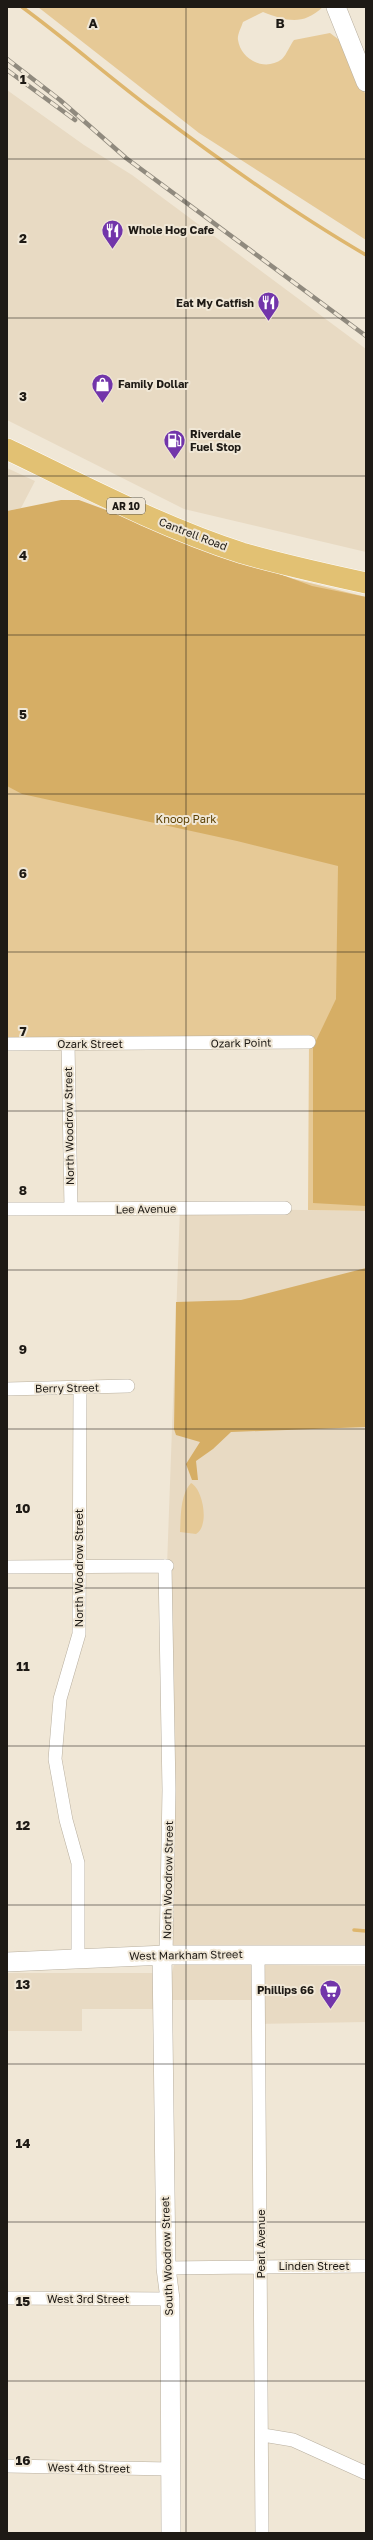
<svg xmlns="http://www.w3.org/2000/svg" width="373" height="2540" font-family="'Golos Text',sans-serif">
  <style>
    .built { fill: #e8dac3 }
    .green { fill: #e6c996 }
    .forest { fill: #d6ae65 }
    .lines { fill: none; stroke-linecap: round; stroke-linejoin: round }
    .stream { stroke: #deb66d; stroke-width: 3.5 }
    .street-casing { stroke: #b8af9f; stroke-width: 14 }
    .secondary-casing { stroke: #b8af9f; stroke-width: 20 }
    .primary-casing { stroke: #fff; stroke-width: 22 }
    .street { stroke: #fff; stroke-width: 13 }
    .secondary { stroke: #fff; stroke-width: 19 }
    .primary { stroke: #e2c173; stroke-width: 21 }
    .rail-casing { stroke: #908a7e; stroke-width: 4.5 }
    .rail { stroke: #f0e7d6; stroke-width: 3; stroke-dasharray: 9; stroke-linecap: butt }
    .grid { fill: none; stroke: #1e1a15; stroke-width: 1; stroke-opacity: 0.55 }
    .labels { text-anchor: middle; stroke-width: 4; stroke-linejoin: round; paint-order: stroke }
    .shield { fill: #f0e7d6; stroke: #5d584f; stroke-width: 1 }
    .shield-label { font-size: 10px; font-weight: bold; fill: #1e1a15 }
    .poi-label { font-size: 11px; font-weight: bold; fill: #1e1a15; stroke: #f0e7d6; text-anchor: start }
    .street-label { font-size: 11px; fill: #1e1a15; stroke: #f0e7d6 }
    .park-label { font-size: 11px; fill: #5d4205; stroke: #f0e7d6 }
    .grid-label { font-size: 13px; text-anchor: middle; font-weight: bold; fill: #1e1a15; stroke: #f0e7d6; stroke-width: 4; stroke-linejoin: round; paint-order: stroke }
  </style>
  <rect width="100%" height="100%" fill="#f0e7d6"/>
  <path class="built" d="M7 90 84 145 132 175 366 349V552L184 509 7 420Z
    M7 468 35 481 21 508 7 511Z
    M180 1208 366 1211V1955H162L167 1566Z
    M174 1964 366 1966V2022L254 2024 255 2000H171V2009H82V2031H7V1973H172Z"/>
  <path class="green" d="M38 7H323C302 26 287 21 263 12L243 22C241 28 237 35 238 40 241 60 265 72 282 59 287 54 290 45 294 40L330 33 346 45 366 96V240L199 133Z
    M7 527 278 575 366 597V1211L308 1210 309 1042 7 1045Z
    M191 1483C203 1489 210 1526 196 1534L180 1532C181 1516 180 1495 191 1483Z"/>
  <path class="forest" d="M61 500H79L312 586 366 597V1206L313 1203V1047L336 999 338 866 237 841 22 794 7 786V511Z
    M366 1268V1427L231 1432 213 1449 196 1461 198 1480H192L186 1464 200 1442 176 1435 174 1429 176 1302 241 1300Z"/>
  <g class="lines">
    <path class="stream" d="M22 7C67 40 109 77 153 110 222 162 292 212 366 255
      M354 1930 366 1931"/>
    <defs>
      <path id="street" d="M7 1044 309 1042
        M68 1044 71 1208
        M7 1209 285 1208
        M7 1389 128 1386
        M165 1566 169 1790 166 1955
        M7 1567 167 1566
        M258 1954 262 2533
        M78 1957V1863L66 1820 55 1759 60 1699 79 1634 80 1389
        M166 2268 366 2266
        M7 2298 170 2299
        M263 2435 293 2440 366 2473
        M7 2466 171 2469"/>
      <path id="secondary" d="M336 7 366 82
        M162 1955 166 2268 170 2299 171 2533
        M7 1962 166 1955H366"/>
      <path id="primary" d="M7 449C84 486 161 527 242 553 283 565 325 574 366 583"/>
    </defs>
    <use href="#street" class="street-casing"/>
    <use href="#secondary" class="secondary-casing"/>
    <use href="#primary" class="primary-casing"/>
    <use href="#street" class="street"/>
    <use href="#secondary" class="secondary"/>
    <use href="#primary" class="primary"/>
    <defs>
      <path id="rail" d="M7 59 60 100 126 158 366 336
        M7 70 75 120"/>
    </defs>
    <use href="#rail" class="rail-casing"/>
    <use href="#rail" class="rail"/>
  </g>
  <path class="grid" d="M186 7V2533M7 159H366M7 318H366M7 476H366M7 635H366M7 794H366M7 952H366M7 1111H366M7 1270H366M7 1429H366M7 1588H366M7 1746H366M7 1905H366M7 2064H366M7 2222H366M7 2381H366"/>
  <defs>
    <symbol id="restaurant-pin" viewBox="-11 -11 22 30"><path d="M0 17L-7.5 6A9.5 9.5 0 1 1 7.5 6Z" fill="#7235aa" stroke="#f0e7d6"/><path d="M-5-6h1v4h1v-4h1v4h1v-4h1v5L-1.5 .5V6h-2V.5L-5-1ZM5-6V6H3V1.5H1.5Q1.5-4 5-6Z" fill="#fff"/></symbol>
    <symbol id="shop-pin" viewBox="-11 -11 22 30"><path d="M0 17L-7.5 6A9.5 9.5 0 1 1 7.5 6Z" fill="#7235aa" stroke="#f0e7d6"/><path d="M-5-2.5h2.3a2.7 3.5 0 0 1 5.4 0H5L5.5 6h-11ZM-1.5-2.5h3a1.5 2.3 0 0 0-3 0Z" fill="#fff"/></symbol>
    <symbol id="fuel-pin" viewBox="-11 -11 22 30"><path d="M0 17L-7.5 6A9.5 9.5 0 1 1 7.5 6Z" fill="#7235aa" stroke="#f0e7d6"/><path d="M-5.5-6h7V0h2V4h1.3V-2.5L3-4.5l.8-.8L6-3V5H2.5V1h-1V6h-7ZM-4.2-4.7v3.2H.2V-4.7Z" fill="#fff"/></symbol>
    <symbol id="supermarket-pin" viewBox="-11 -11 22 30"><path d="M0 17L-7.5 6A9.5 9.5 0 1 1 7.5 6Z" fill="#7235aa" stroke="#f0e7d6"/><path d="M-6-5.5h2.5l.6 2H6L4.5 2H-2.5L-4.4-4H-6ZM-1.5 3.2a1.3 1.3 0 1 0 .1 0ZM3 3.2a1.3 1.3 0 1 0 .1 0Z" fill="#fff"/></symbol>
  </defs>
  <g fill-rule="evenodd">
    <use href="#restaurant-pin" x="100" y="218" width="25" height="34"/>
    <use href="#restaurant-pin" x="256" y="290" width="25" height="34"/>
    <use href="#shop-pin" x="90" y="372" width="25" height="34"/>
    <use href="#fuel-pin" x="162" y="428" width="25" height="34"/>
    <use href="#supermarket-pin" x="318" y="1978" width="25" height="34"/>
  </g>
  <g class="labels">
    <rect class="shield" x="107" y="498" width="38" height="16" rx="3"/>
    <g class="shield-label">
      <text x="126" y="510">AR 10</text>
    </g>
    <g class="poi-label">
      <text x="128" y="234">Whole Hog Cafe</text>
      <text x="254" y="307" text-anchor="end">Eat My Catfish</text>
      <text x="118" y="388">Family Dollar</text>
      <text x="190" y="438">Riverdale<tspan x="190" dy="13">Fuel Stop</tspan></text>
      <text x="314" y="1994" text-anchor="end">Phillips 66</text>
    </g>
    <g class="street-label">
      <text transform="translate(193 534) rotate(21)" y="4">Cantrell Road</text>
      <text transform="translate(241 1043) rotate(-1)" y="4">Ozark Point</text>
      <text x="90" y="1048">Ozark Street</text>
      <text transform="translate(69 1126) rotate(-91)" y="4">North Woodrow Street</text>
      <text transform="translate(146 1209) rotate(-1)" y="4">Lee Avenue</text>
      <text transform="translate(67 1388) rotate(-1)" y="4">Berry Street</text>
      <text transform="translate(79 1568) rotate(-90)" y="4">North Woodrow Street</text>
      <text transform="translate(168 1880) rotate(-89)" y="4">North Woodrow Street</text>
      <text transform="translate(186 1955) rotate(-1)" y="4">West Markham Street</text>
      <text transform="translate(261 2244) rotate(-90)" y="4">Pearl Avenue</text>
      <text transform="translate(167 2256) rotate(-92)" y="4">South Woodrow Street</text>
      <text x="314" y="2270">Linden Street</text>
      <text x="88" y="2303">West 3rd Street</text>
      <text transform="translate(89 2468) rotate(1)" y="4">West 4th Street</text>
    </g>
    <g class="park-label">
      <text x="186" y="823">Knoop Park</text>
    </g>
  </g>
  <g class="grid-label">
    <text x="93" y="28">A</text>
    <text x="280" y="28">B</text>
    <text x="23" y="84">1</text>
    <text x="23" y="243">2</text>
    <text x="23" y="401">3</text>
    <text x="23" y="560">4</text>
    <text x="23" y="719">5</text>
    <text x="23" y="878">6</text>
    <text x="23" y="1036">7</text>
    <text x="23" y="1195">8</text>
    <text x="23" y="1354">9</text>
    <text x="23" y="1513">10</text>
    <text x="23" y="1671">11</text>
    <text x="23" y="1830">12</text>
    <text x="23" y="1989">13</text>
    <text x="23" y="2148">14</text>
    <text x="23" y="2306">15</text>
    <text x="23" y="2465">16</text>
  </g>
  <rect width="373" height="2540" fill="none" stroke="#1e1a15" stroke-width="16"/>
</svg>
